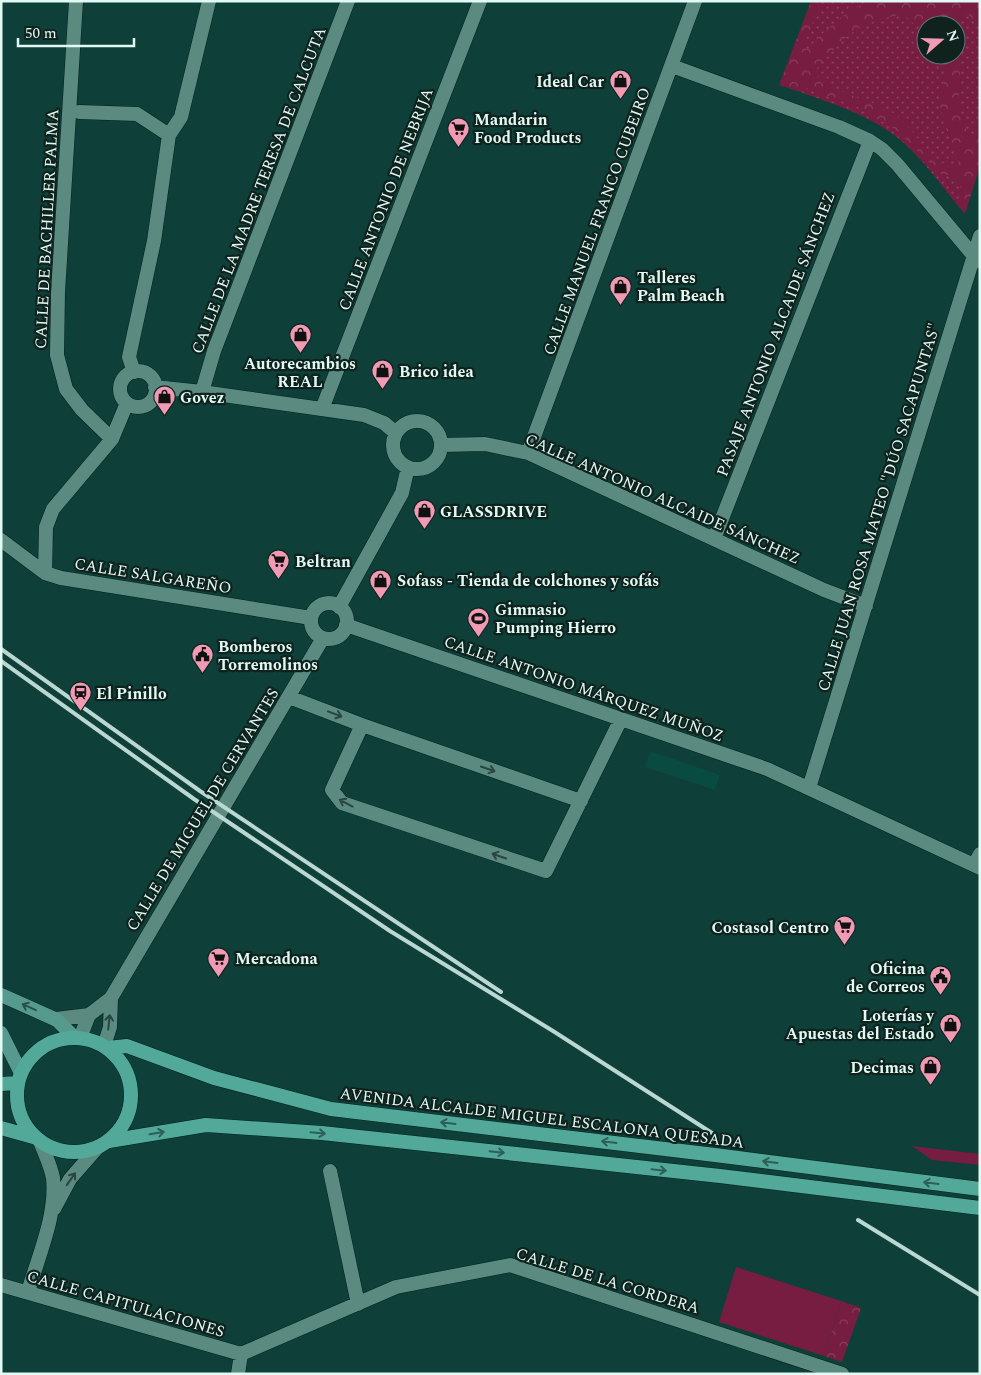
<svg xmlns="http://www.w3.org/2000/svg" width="981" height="1375" font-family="Spectral,serif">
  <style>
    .built { fill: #0a4b41 }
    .grass { fill: #771d42 }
    .park { fill: url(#park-crowns); fill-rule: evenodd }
    .garden { fill: url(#garden-dots) }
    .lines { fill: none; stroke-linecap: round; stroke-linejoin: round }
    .minor-casing { stroke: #00241f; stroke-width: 15 }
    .secondary-casing { stroke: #00241f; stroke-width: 15 }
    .primary-casing { stroke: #00241f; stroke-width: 15 }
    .minor { stroke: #5b8a81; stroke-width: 14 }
    .secondary { stroke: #56998d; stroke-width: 14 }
    .primary { stroke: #52a99a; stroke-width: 14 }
    .rail { stroke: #bad7d1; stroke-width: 4 }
    .oneway { stroke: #2a4641 }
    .oneway2 { stroke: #2b524a }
    .oneway3 { stroke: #2d5f56 }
    .labels { text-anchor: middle; stroke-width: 4.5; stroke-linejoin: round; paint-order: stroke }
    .poi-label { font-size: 16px; font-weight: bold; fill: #e2faf4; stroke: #0f221e; text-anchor: start }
    .street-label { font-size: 16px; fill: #e2faf4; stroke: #0f221e }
  </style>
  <defs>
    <pattern id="park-crowns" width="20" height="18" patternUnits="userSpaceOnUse" patternTransform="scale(1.25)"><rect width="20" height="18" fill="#771d42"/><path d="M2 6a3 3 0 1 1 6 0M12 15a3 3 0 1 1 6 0" fill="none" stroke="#8a3f5e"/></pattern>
    <pattern id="garden-dots" width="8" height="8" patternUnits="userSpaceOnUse" patternTransform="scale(1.25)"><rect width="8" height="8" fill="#771d42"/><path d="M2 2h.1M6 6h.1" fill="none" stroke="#8a3f5e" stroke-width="1.8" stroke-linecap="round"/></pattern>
  </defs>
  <rect width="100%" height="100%" fill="#0e3f38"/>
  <path class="built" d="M650 751 720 775 715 790 645 767Z"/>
  <path class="grass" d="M912 1146 980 1154V1165L932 1160Z
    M736 1267 841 1301 824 1356 719 1322Z"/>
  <path class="park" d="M811 1H980V166L965 214C943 187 921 154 893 134 859 110 818 98 779 85ZM926 25H956V55H926Z
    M841 1301 861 1308 842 1362 824 1356Z"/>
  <path class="garden" d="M821 1H871C846 10 825 29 809 49L803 48Z
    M904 14 911 22 926 28V55H946L940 105 947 131 959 164 949 167C925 155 914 127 891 112 871 99 826 92 814 72 845 36 854 23 904 14Z
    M968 14 980 27V114L971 143 958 104 963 35 959 20Z
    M801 86 858 107 895 129 942 175H954L960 184V208C939 183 920 154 893 134 865 113 830 103 798 91Z"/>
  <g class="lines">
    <defs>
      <path id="minor" d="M76 1 58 292 57 355 66 389 82 410 112 439
        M672 66 839 127 870 141 882 149 897 164 978 261
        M79 112 137 114 169 135
        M120 389a18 18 0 1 1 36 0a18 18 0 1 1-36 0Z
        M134 372 129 357 154 241 169 135 181 117 209 1
        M155 387 202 392 364 415 384 423 396 433
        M202 392 214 351 348 1
        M322 409 480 1
        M393 445a24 24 0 1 1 48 0a24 24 0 1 1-48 0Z
        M442 445 485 444 528 453 824 590 866 606
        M528 453 695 1
        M714 539 870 141
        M1 540 45 573 61 578 311 618
        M45 573 46 527 53 509 112 439 127 403
        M311 621a18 18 0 1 1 36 0a18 18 0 1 1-36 0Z
        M339 607 402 493 408 467
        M346 625 767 769 980 868
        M289 697 362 725 581 801
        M362 725 332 790 342 803 546 871 621 719
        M809 788 980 236
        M974 865 980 854
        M56 1019 89 1015 111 998 323 638
        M80 1038 89 1015
        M104 1046 110 1027 111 998
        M330 1171 358 1304
        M54 1209 70 1179 98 1147
        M1 1285 241 1354
        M28 1292C38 1257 57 1215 53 1178 51 1166 44 1152 40 1141
        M241 1354 396 1287 510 1265 842 1374
        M238 1374 241 1354"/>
      <path id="secondary" d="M1 995 57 1020 75 1038
        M1 1033 21 1073"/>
      <path id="primary" d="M17 1095a57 57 0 1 1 114 0a57 57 0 1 1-114 0Z
        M108 1048 127 1046 214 1078 331 1109 715 1155 980 1189
        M1 1084 18 1083
        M1 1128 37 1138
        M109 1141 206 1125 322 1133 720 1176 980 1208"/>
    </defs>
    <use href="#minor" class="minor-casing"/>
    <use href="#secondary" class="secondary-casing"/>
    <use href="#primary" class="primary-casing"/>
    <use href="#minor" class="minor"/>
    <use href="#secondary" class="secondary"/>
    <use href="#primary" class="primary"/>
    <path class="rail" d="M1 649 200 791 501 992
      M1 661 194 799 390 931 553 1031 712 1133
      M858 1220 980 1295"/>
  </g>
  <defs><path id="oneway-shaft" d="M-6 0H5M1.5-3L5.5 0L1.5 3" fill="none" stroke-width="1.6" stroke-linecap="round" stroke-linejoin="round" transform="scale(1.25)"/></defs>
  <g class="oneway">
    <use href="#oneway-shaft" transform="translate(335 714) rotate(21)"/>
    <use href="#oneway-shaft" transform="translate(488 769) rotate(19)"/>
    <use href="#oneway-shaft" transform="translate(346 803) rotate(-152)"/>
    <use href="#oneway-shaft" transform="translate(499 856) rotate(-161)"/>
    <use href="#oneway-shaft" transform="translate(109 1022) rotate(-84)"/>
    <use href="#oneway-shaft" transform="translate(71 1179) rotate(-55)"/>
  </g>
  <use class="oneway2" href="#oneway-shaft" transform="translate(29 1007) rotate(-156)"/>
  <g class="oneway3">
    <use href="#oneway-shaft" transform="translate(448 1123) rotate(-173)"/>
    <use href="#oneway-shaft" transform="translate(157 1133) rotate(-9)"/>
    <use href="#oneway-shaft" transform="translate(318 1133) rotate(5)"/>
    <use href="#oneway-shaft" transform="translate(609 1142) rotate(-173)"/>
    <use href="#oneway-shaft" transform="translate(497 1152) rotate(6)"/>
    <use href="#oneway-shaft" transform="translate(770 1162) rotate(-173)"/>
    <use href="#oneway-shaft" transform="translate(659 1170) rotate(6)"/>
    <use href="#oneway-shaft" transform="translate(931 1183) rotate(-173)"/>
  </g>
  <defs>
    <symbol id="shop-pin" viewBox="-11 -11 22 30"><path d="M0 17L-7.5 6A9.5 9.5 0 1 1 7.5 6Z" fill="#f09ab4" stroke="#0f221e"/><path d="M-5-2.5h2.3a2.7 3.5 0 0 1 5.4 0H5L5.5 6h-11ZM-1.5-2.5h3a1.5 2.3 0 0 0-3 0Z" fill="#111"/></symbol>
    <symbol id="supermarket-pin" viewBox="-11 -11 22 30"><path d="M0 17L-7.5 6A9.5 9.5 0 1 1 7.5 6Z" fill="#f09ab4" stroke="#0f221e"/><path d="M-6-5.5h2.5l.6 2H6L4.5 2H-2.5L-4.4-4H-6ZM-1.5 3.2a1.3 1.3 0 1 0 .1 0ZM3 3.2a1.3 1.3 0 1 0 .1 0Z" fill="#111"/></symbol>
    <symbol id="stadium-pin" viewBox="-11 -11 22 30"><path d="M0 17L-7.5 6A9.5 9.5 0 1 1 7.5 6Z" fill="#f09ab4" stroke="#0f221e"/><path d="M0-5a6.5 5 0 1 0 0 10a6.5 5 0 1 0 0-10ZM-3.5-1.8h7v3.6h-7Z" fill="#111"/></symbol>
    <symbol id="civic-pin" viewBox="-11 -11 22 30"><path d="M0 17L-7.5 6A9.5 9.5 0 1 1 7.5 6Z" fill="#f09ab4" stroke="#0f221e"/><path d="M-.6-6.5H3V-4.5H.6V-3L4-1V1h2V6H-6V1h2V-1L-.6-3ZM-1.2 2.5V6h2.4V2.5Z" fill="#111"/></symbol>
    <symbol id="station-pin" viewBox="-11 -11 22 30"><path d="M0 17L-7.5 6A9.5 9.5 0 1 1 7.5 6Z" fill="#f09ab4" stroke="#0f221e"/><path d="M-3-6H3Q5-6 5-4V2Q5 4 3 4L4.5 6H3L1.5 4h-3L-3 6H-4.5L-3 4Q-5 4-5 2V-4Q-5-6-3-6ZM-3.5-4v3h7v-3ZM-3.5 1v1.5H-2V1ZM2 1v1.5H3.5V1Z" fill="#111"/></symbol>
  </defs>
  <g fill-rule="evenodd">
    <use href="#shop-pin" x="608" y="68" width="25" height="34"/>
    <use href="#supermarket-pin" x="446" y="116" width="25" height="34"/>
    <use href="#shop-pin" x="608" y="274" width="25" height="34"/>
    <use href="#shop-pin" x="288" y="322" width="25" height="34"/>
    <use href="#shop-pin" x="370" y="358" width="25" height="34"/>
    <use href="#shop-pin" x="152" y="384" width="25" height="34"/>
    <use href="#shop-pin" x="412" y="498" width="25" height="34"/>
    <use href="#supermarket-pin" x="266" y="548" width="25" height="34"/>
    <use href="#shop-pin" x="368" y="568" width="25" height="34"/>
    <use href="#stadium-pin" x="466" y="606" width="25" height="34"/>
    <use href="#civic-pin" x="190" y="642" width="25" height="34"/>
    <use href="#station-pin" x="68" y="680" width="25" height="34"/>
    <use href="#supermarket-pin" x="832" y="914" width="25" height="34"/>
    <use href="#supermarket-pin" x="206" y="946" width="25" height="34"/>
    <use href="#civic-pin" x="928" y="964" width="25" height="34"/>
    <use href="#shop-pin" x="938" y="1012" width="25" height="34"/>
    <use href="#shop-pin" x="918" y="1054" width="25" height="34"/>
  </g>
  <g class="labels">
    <g class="poi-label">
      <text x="604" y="87" text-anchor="end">Ideal Car</text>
      <text x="474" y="125">Mandarin<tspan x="474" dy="18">Food Products</tspan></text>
      <text x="637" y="283">Talleres<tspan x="637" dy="18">Palm Beach</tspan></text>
      <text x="300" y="369" text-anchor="middle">Autorecambios<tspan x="300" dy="18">REAL</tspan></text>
      <text x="399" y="377">Brico idea</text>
      <text x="180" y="403">Govez</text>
      <text x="440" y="517">GLASSDRIVE</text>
      <text x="295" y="567">Beltran</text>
      <text x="397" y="586">Sofass - Tienda de colchones y sofás</text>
      <text x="495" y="615">Gimnasio<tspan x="495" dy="18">Pumping Hierro</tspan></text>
      <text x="218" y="652">Bomberos<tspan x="218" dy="18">Torremolinos</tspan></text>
      <text x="96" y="699">El Pinillo</text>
      <text x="829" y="933" text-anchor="end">Costasol Centro</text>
      <text x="235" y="964">Mercadona</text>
      <text x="925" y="974" text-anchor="end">Oficina<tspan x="925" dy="18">de Correos</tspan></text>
      <text x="934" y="1021" text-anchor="end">Loterías y<tspan x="934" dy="18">Apuestas del Estado</tspan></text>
      <text x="914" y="1073" text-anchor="end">Decimas</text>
    </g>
    <g class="street-label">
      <text transform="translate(258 190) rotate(-69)" y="6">CALLE DE LA MADRE TERESA DE CALCUTA</text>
      <text transform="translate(385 199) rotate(-69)" y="6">CALLE ANTONIO DE NEBRIJA</text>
      <text transform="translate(596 221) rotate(-70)" y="6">CALLE MANUEL FRANCO CUBEIRO</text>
      <text transform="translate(46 229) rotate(-87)" y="6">CALLE DE BACHILLER PALMA</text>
      <text transform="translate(775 334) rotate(-69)" y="6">PASAJE ANTONIO ALCAIDE SÁNCHEZ</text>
      <text transform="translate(663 498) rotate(24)" y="6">CALLE ANTONIO ALCAIDE SÁNCHEZ</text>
      <text transform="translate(878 507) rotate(-73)" y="6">CALLE JUAN ROSA MATEO "DÚO SACAPUNTAS"</text>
      <text transform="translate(153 575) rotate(9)" y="6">CALLE SALGAREÑO</text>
      <text transform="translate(584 688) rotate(19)" y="6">CALLE ANTONIO MÁRQUEZ MUÑOZ</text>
      <text transform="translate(202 809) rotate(-59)" y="6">CALLE DE MIGUEL DE CERVANTES</text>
      <text transform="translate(542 1117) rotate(7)" y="6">AVENIDA ALCALDE MIGUEL ESCALONA QUESADA</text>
      <text transform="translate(608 1280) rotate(17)" y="6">CALLE DE LA CORDERA</text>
      <text transform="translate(126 1303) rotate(16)" y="6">CALLE CAPITULACIONES</text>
    </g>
  </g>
  <rect width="981" height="1375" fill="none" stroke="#e2faf4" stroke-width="5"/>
  <g transform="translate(941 40) rotate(70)"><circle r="24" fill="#0f221e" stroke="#637874"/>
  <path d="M0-4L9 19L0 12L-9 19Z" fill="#f09ab4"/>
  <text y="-8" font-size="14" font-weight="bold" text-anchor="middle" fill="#e2faf4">N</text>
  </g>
  <path d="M18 38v8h116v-8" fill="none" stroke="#e2faf4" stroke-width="2.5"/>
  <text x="25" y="38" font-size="15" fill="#e2faf4" stroke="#0f221e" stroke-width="4" paint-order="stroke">50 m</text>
</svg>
